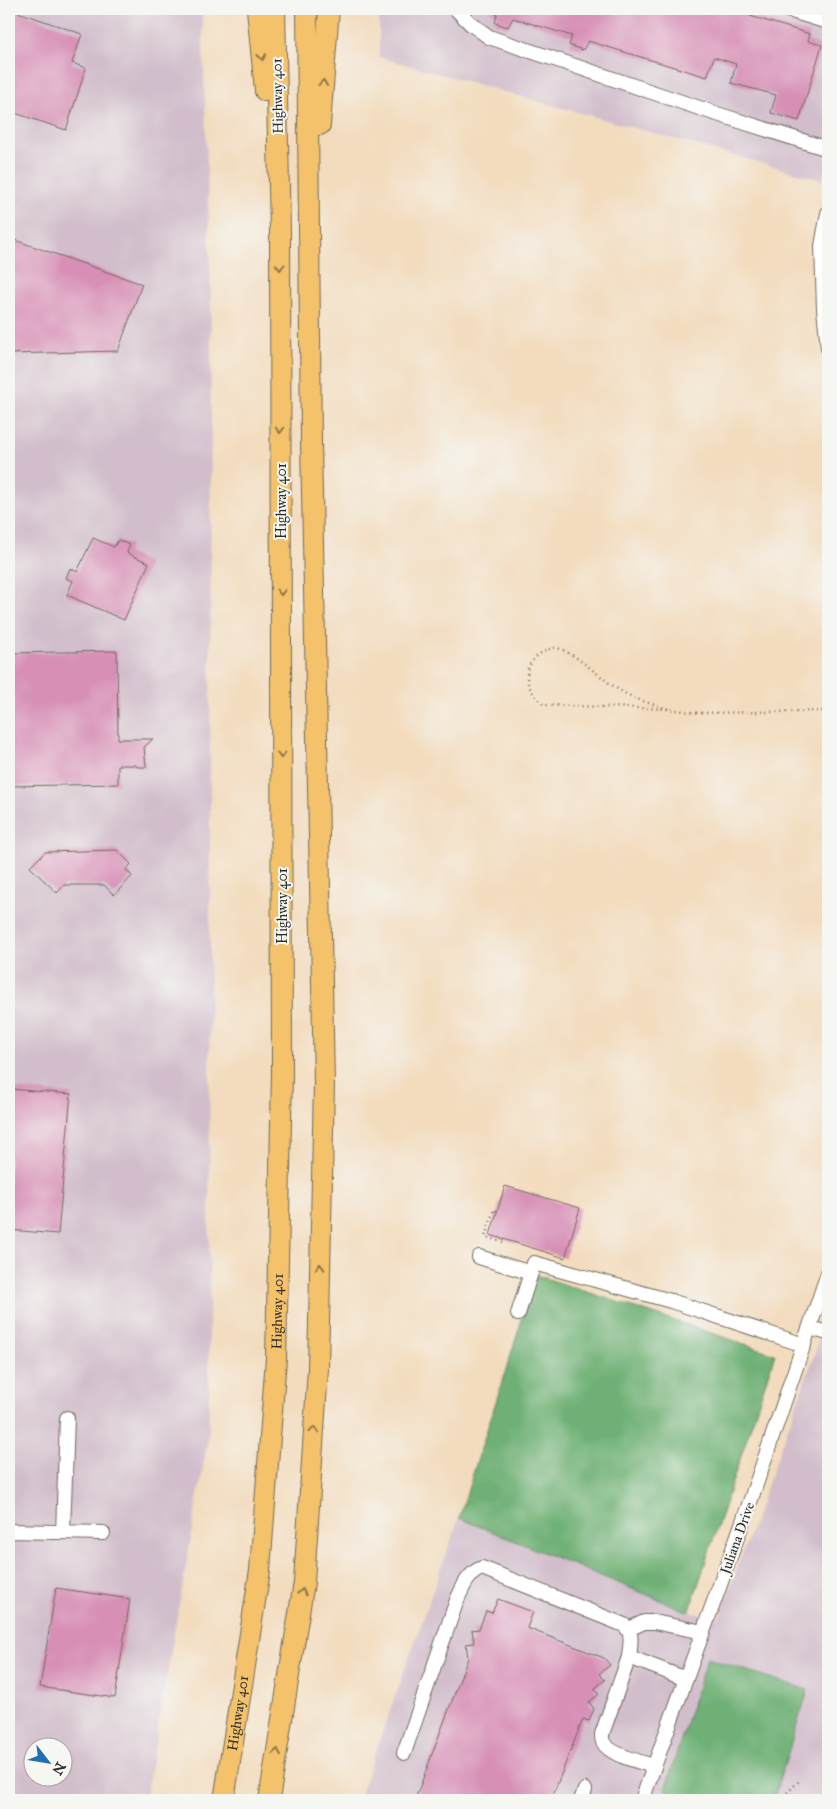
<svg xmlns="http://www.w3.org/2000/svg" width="837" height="1809" font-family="'IM FELL Great Primer',serif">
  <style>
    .industrial { fill: #d1bdcb; fill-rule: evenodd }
    .forest { fill: #6eb074; stroke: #4c6e50 }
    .building { fill: #d78fb6 }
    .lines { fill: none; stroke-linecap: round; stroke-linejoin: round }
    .minor-casing { stroke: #71695e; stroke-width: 16 }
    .highway-casing { stroke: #71695e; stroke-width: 22 }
    .path { stroke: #71695e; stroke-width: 2.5; stroke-dasharray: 1 4; stroke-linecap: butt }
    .minor { stroke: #fff; stroke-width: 14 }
    .highway { stroke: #f3c26a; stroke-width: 20 }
    .oneway { stroke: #8f764a }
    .labels { text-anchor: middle; stroke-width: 4; stroke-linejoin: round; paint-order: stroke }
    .street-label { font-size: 14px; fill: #2b2b2b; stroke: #f6f6f2 }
  </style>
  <rect width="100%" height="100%" fill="#f6f6f2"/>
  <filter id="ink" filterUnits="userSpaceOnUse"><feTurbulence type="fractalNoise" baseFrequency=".02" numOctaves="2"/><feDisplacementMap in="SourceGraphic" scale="10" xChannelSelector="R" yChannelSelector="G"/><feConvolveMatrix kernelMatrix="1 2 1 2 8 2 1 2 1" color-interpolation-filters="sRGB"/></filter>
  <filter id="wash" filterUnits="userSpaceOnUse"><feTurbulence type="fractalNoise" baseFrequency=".0096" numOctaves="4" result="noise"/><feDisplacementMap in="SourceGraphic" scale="20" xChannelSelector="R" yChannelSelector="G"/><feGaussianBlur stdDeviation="1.12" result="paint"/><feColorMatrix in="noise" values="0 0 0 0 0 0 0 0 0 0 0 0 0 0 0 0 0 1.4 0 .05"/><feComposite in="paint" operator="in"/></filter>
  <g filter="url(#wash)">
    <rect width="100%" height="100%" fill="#f3dcbe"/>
    <path class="industrial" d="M9 9H202L211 288 209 1433 145 1800H9ZM32 1746H62V1776H32Z
      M379 9H828V161L822 180 379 57Z
      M828 1303V1800H358L459 1518 689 1612 719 1618 813 1359Z"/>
    <path class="forest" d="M536 1275 775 1354 689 1612 459 1518Z
      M707 1658 808 1690 773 1800H697L665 1790Z"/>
    <g id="blocks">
      <path class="building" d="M9 9 82 34 72 63 86 68 66 130 9 111Z
        M491 9H744L751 11 750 16 810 34 808 41 822 45 799 121 771 113 776 95 731 83 736 64 714 57 707 77 588 41 583 50 569 45 572 36 513 18 508 27 495 23 497 14 490 11Z
        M9 238 142 284 118 351 9 354Z
        M93 538 114 547 118 540 130 545 127 553 149 563 124 620 67 595 73 581 66 578 70 568 77 572Z
        M117 651 118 739H153L144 747 146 767H137L136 765H118V784L9 786V653Z
        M117 850 131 864 126 870 132 876 114 895 104 885H64L57 893 30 867 45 852Z
        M9 1089 71 1094 58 1234 9 1230Z
        M505 1186 580 1208 565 1258 490 1235Z
        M56 1588 130 1599 115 1698 40 1687Z
        M498 1599 533 1612 527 1628 604 1658 610 1665 599 1674 605 1680 594 1689 599 1694 589 1702 594 1709 589 1721 583 1719 551 1800H415L468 1658 466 1644 474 1643 472 1630 479 1629 486 1611 492 1613Z"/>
    </g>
  </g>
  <g filter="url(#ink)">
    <use href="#blocks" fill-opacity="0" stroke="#71695e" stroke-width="1"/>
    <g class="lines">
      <defs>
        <path id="minor" d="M456 9 470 23 489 37 714 113 828 149
          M785 9 828 22
          M828 213 822 246 824 309 828 348
          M479 1257 531 1273
          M518 1314 534 1263 671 1301 804 1345
          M810 1328 828 1333
          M9 1531 103 1533
          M63 1532 67 1418
          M629 1629 644 1622H654L703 1632
          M629 1657 602 1734C602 1737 602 1740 603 1742 609 1755 641 1762 654 1766
          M404 1753 457 1600C463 1587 468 1573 482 1568L624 1625C634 1633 630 1645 629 1657L686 1679
          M581 1800 585 1790
          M642 1800 750 1502 828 1273"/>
        <g id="highway">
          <path d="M257 9 265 91"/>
          <path d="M320 125 329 9"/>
          <path id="s1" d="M224 1800 260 1570 276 1358 282 1073 280 231 275 9"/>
          <path d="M269 1800 304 1582 318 1369 324 1082 311 443 307 9"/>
        </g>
      </defs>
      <use href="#minor" class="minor-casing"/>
      <use href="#highway" class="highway-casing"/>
      <path class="path" d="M668 709C652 704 636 700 621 691 606 683 568 646 554 648 547 649 542 652 537 656 531 662 527 667 527 676 527 688 536 697 544 705L668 709 699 713 828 711
        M496 1211 494 1209 485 1237 503 1242
        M780 1800 801 1779"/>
      <use href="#minor" class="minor"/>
      <use href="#highway" class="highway"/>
    </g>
    <defs><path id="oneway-chevron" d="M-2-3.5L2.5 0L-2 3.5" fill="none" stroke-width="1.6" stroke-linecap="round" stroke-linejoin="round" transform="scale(1.25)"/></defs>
    <g class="oneway">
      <use href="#oneway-chevron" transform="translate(262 57) rotate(84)"/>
      <use href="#oneway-chevron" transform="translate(323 83) rotate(-85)"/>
      <use href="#oneway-chevron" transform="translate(280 267) rotate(90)"/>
      <use href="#oneway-chevron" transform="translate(280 430) rotate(90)"/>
      <use href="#oneway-chevron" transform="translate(281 592) rotate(90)"/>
      <use href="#oneway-chevron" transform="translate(281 755) rotate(90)"/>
      <use href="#oneway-chevron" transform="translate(320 1267) rotate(-89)"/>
      <use href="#oneway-chevron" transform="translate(314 1430) rotate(-86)"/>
      <use href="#oneway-chevron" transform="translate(302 1592) rotate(-81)"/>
      <use href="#oneway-chevron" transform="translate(277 1752) rotate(-81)"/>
    </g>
  </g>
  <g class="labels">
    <g class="street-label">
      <text transform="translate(277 96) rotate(-91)" y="5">Highway 401</text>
      <text transform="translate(281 501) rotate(-90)" y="5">Highway 401</text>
      <text transform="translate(282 906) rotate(-90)" y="5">Highway 401</text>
      <text dy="5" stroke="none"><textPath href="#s1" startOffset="492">Highway 401</textPath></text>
      <text transform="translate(737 1538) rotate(-70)" y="5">Juliana Drive</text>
      <text dy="5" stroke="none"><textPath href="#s1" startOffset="88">Highway 401</textPath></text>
    </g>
  </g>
  <rect width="837" height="1809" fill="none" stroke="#f6f6f2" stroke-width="30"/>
  <g transform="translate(48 1762) rotate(121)"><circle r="24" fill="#f6f6f2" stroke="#a5a5a2"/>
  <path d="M0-4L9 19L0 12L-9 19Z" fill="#1f6fb2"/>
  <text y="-8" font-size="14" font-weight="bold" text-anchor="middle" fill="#2b2b2b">N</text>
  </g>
</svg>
